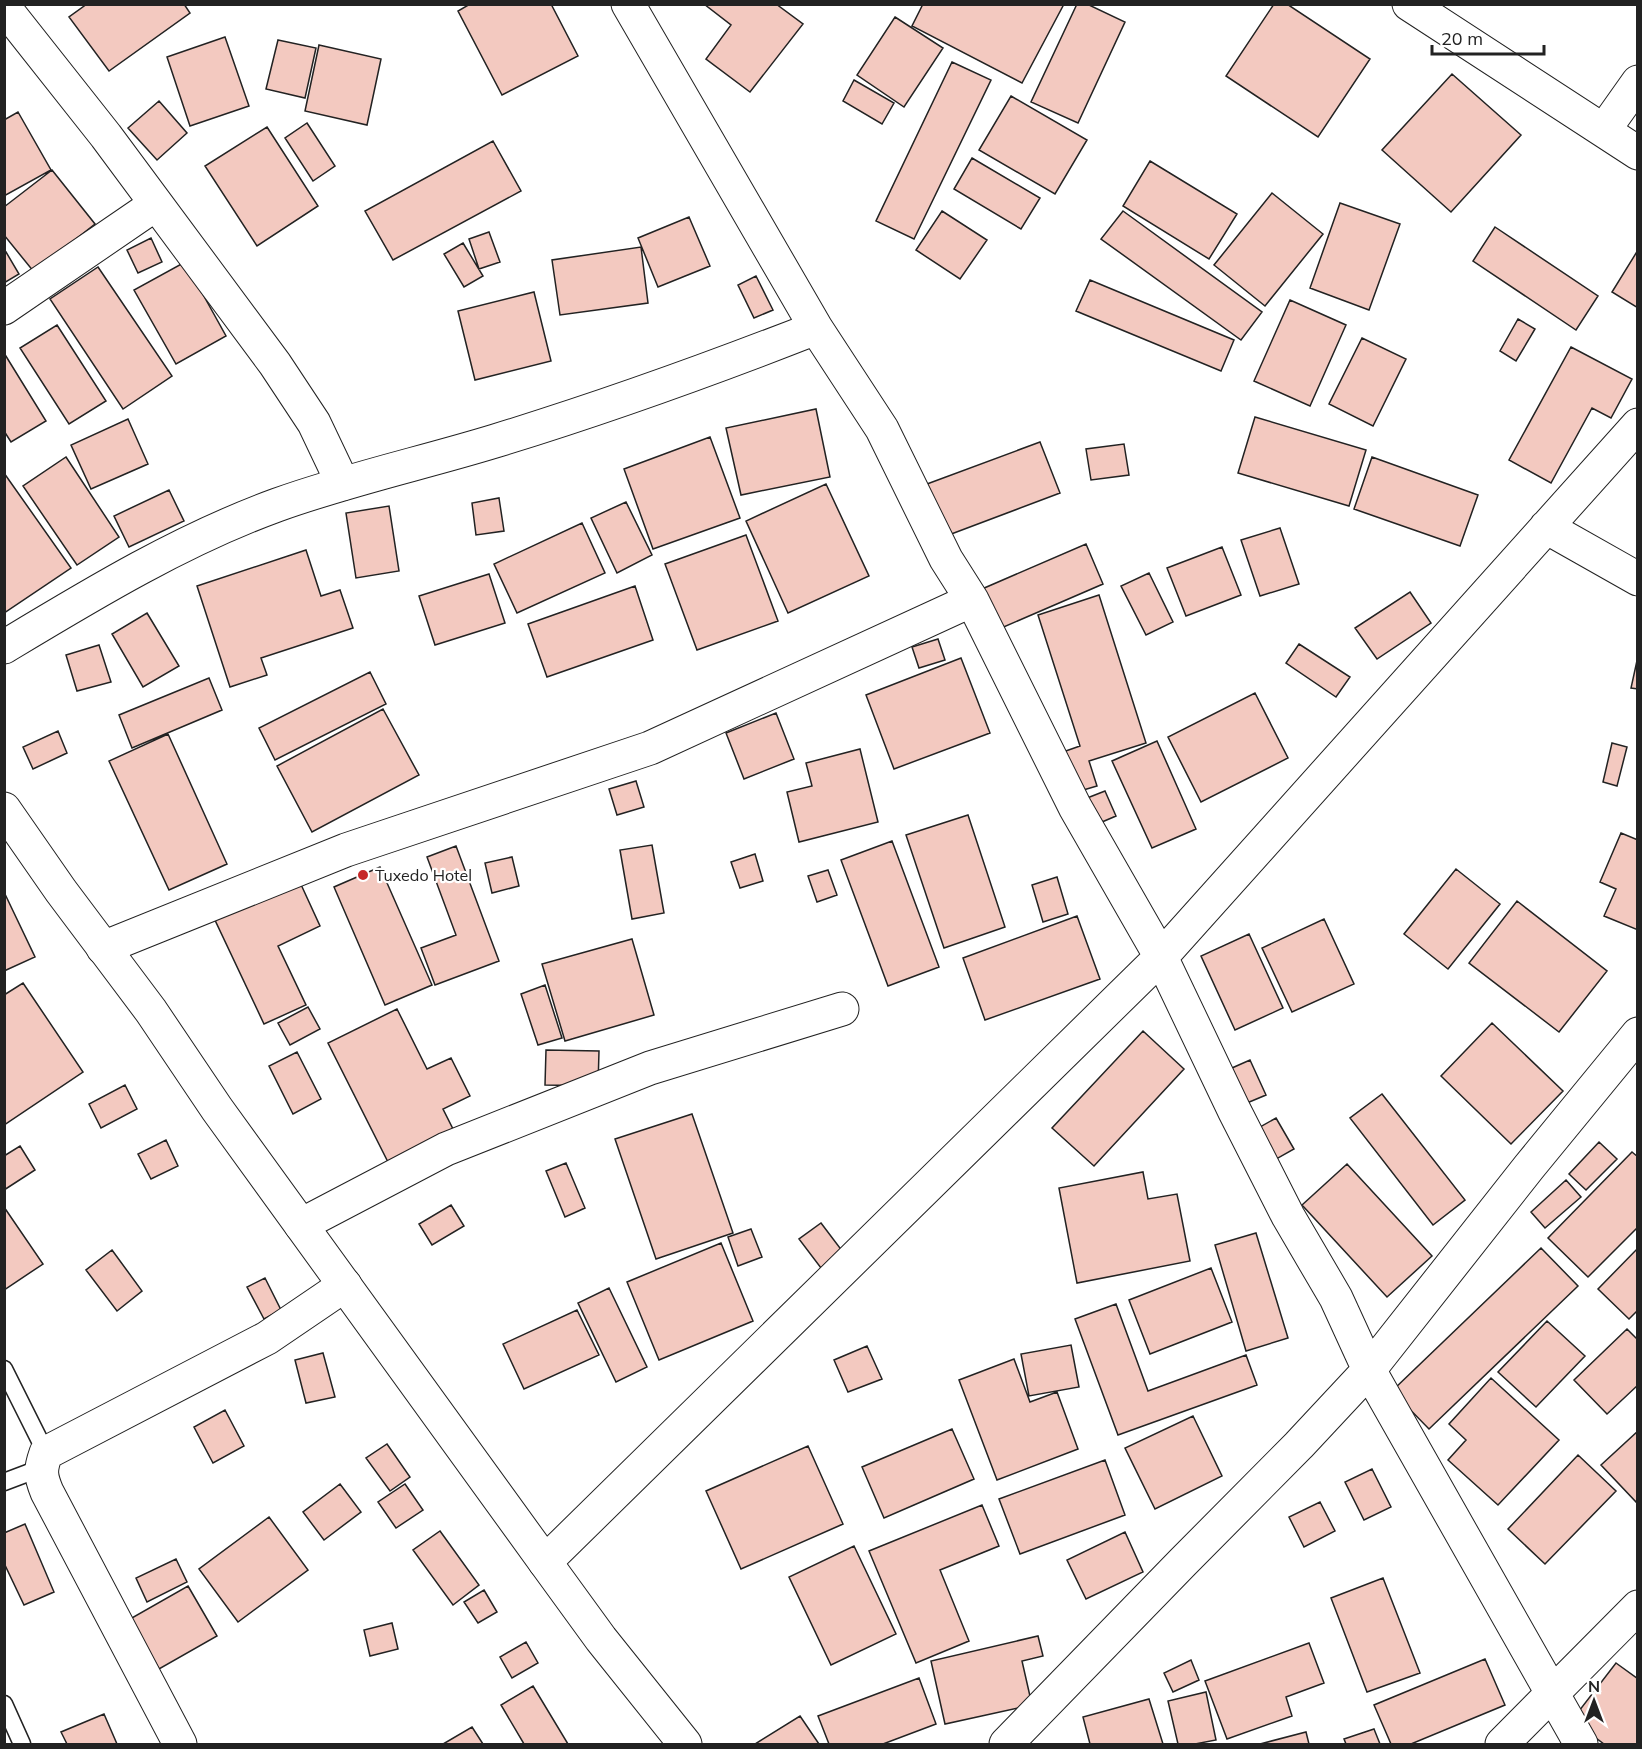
<svg xmlns="http://www.w3.org/2000/svg" width="1642" height="1749" font-family="Mulish,sans-serif">
  <style>
    .building { fill: #f3c9c0; stroke: #222; stroke-width: 1.5 }
    .lines { fill: none; stroke-linecap: round; stroke-linejoin: round }
    .service-casing { stroke: #222; stroke-width: 19 }
    .minor-casing { stroke: #222; stroke-width: 35 }
    .secondary-casing { stroke: #222; stroke-width: 35 }
    .service { stroke: #fff; stroke-width: 16 }
    .minor { stroke: #fff; stroke-width: 33 }
    .secondary { stroke: #fff; stroke-width: 33 }
    .poi-dot { fill: #c62828; stroke: #fff; stroke-width: 2 }
    .labels { text-anchor: middle; stroke-width: 4.5; stroke-linejoin: round; paint-order: stroke }
    .poi-label { font-size: 16px; fill: #222; stroke: #fff; text-anchor: start }
  </style>
  <rect width="100%" height="100%" fill="#fff"/>
  <path class="building" d="M87 4H184L190 13 109 71 69 17Z
    M470 4H551L578 56 502 95 458 11Z
    M704 4H776L803 24 750 92 706 59 731 25Z
    M923 4H1064L1022 83 912 26Z
    M1077 4H1087L1125 22 1078 123 1031 102Z
    M1274 4H1287L1370 59 1318 137 1226 76Z
    M895 17 943 48 904 107 857 75Z
    M225 37 249 106 190 126 167 57Z
    M278 40 316 48 305 98 266 89Z
    M319 45 381 59 367 125 305 111Z
    M952 62 991 80 914 239 876 221Z
    M1452 74 1521 135 1451 212 1382 150Z
    M854 80 894 103 882 124 843 101Z
    M1011 96 1087 140 1055 194 979 150Z
    M159 101 187 133 157 160 128 128Z
    M18 112 51 170 4 196V120Z
    M307 123 335 166 313 181 285 138Z
    M267 127 318 206 257 246 205 166Z
    M493 141 521 191 393 260 365 211Z
    M972 158 1040 198 1021 229 954 189Z
    M1150 161 1237 214 1209 259 1123 206Z
    M52 170 95 224 34 272 4 235V207Z
    M1272 193 1323 234 1265 306 1214 265Z
    M1340 203 1400 224 1369 310 1310 288Z
    M942 211 987 240 960 279 916 250Z
    M1123 211 1262 312 1241 340 1101 239Z
    M689 217 710 266 658 287 638 238Z
    M1495 227 1598 296 1576 330 1473 261Z
    M489 232 500 262 479 269 469 239Z
    M151 238 162 262 138 273 127 250Z
    M463 243 483 276 464 287 444 254Z
    M641 247 648 303 560 315 552 260Z
    M1638 250V308L1612 292Z
    M6 252 19 274 4 283V253Z
    M185 262 226 336 176 364 134 290Z
    M98 267 172 376 123 409 50 299Z
    M756 276 773 310 754 318 738 285Z
    M1090 280 1234 340 1221 371 1076 311Z
    M534 292 551 361 475 380 458 311Z
    M1290 300 1346 325 1310 406 1254 381Z
    M1518 319 1535 329 1516 361 1500 351Z
    M57 325 106 401 69 424 20 348Z
    M1362 338 1406 359 1373 426 1329 404Z
    M1571 347 1632 379 1611 418 1592 408 1551 483 1509 460Z
    M4 353 46 421 11 442 4 431Z
    M816 409 830 477 741 495 726 428Z
    M1255 417 1366 450 1349 506 1238 473Z
    M128 419 148 464 91 489 71 445Z
    M710 437 740 518 653 549 624 469Z
    M1040 442 1060 493 946 536 927 484Z
    M1124 444 1129 475 1091 480 1086 449Z
    M66 457 119 537 77 565 23 486Z
    M1372 457 1478 495 1460 546 1354 509Z
    M4 473 71 568 4 613Z
    M826 484 869 576 788 613 746 521Z
    M169 490 184 521 129 547 114 516Z
    M499 498 504 531 476 535 472 503Z
    M626 502 652 555 617 573 591 518Z
    M389 506 399 571 356 578 346 513Z
    M582 523 605 573 517 613 494 564Z
    M1280 528 1299 584 1260 596 1241 540Z
    M746 535 778 621 697 650 665 564Z
    M1086 544 1103 584 999 629 982 589Z
    M1222 547 1241 595 1186 616 1167 568Z
    M306 550 321 596 340 590 353 628 261 658 267 675 230 687 197 586Z
    M1149 573 1173 622 1146 635 1121 586Z
    M489 574 505 623 435 645 419 596Z
    M635 586 653 640 547 677 528 624Z
    M1410 592 1431 623 1377 659 1355 628Z
    M1099 595 1146 743 1089 761 1097 786 1073 793 1060 753 1080 746 1038 615Z
    M147 613 179 666 143 687 112 634Z
    M938 639 945 660 919 668 912 647Z
    M1299 644 1350 677 1336 697 1286 663Z
    M99 645 111 682 77 691 66 655Z
    M1638 656V689L1631 688Z
    M961 658 990 733 894 769 866 695Z
    M370 672 386 704 275 760 259 728Z
    M209 678 222 710 132 748 119 715Z
    M1255 693 1288 758 1201 802 1168 737Z
    M383 709 419 775 312 832 277 766Z
    M776 713 794 759 744 779 726 733Z
    M58 731 67 753 33 769 23 747Z
    M168 734 227 864 169 890 109 761Z
    M1157 741 1196 829 1152 848 1112 761Z
    M1612 743 1627 747 1617 786 1603 782Z
    M860 749 878 822 799 842 787 792 812 786 806 763Z
    M636 781 644 807 617 815 609 789Z
    M1105 791 1116 816 1088 828 1077 802Z
    M968 815 1005 927 944 948 906 835Z
    M1621 833 1638 840V930L1604 916 1616 889 1600 882Z
    M892 841 939 967 888 986 841 860Z
    M652 845 664 913 632 919 620 850Z
    M456 846 499 961 435 985 421 948 456 935 427 857Z
    M755 854 763 881 740 888 731 862Z
    M512 857 519 886 492 893 485 863Z
    M380 867 432 985 385 1005 334 887Z
    M1456 869 1500 904 1448 969 1404 934Z
    M828 870 837 895 817 902 808 876Z
    M1057 877 1068 914 1043 922 1032 885Z
    M298 878 320 926 278 946 306 1005 264 1024 214 918Z
    M4 892 35 957 4 971Z
    M1517 901 1607 971 1559 1032 1469 963Z
    M1077 916 1100 979 985 1020 963 958Z
    M1324 919 1354 984 1292 1012 1262 948Z
    M1249 934 1283 1008 1235 1030 1201 956Z
    M632 939 654 1015 565 1041 542 964Z
    M23 983 83 1072 4 1125V995Z
    M545 985 562 1038 538 1045 521 994Z
    M308 1007 320 1029 290 1045 278 1023Z
    M397 1009 427 1069 451 1058 470 1096 443 1109 455 1133 390 1166 328 1043Z
    M1492 1023 1563 1091 1511 1144 1441 1076Z
    M1143 1031 1184 1069 1094 1166 1052 1128Z
    M546 1050 599 1051 598 1086 545 1085Z
    M297 1052 321 1099 293 1114 269 1066Z
    M1250 1060 1266 1095 1247 1103 1232 1068Z
    M125 1085 137 1109 101 1128 89 1104Z
    M1382 1094 1465 1200 1433 1225 1350 1118Z
    M692 1114 733 1233 656 1259 615 1139Z
    M1276 1118 1294 1149 1262 1167 1244 1136Z
    M166 1140 178 1166 151 1179 138 1154Z
    M1599 1142 1617 1159 1586 1190 1569 1174Z
    M20 1146 35 1170 4 1190V1156Z
    M1632 1152 1638 1157V1227L1588 1277 1548 1238Z
    M566 1163 585 1208 565 1217 546 1171Z
    M1347 1164 1432 1256 1387 1297 1302 1205Z
    M1143 1172 1148 1199 1177 1194 1190 1261 1077 1283 1059 1188Z
    M1566 1180 1581 1197 1545 1228 1531 1212Z
    M451 1205 464 1226 432 1245 419 1224Z
    M4 1207 43 1264 4 1290Z
    M821 1223 843 1252 821 1268 799 1239Z
    M751 1229 762 1257 738 1266 728 1237Z
    M1256 1233 1288 1338 1246 1351 1215 1245Z
    M721 1243 753 1321 659 1360 627 1282Z
    M1541 1248 1578 1286 1429 1429 1392 1391Z
    M1638 1248V1310L1629 1319 1598 1289Z
    M112 1250 142 1291 117 1311 86 1270Z
    M1211 1268 1232 1322 1150 1354 1129 1300Z
    M265 1278 281 1310 264 1319 247 1287Z
    M609 1288 647 1367 616 1382 578 1303Z
    M1116 1304 1148 1391 1246 1355 1257 1385 1118 1435 1075 1319Z
    M577 1310 599 1355 524 1389 503 1344Z
    M1547 1321 1585 1356 1536 1407 1498 1372Z
    M1627 1329 1638 1340V1385L1607 1414 1574 1380Z
    M1071 1345 1079 1387 1029 1396 1021 1354Z
    M867 1346 882 1379 848 1392 834 1360Z
    M323 1353 335 1397 306 1403 295 1360Z
    M1014 1359 1030 1402 1057 1392 1078 1449 997 1480 959 1380Z
    M1491 1378 1559 1440 1498 1505 1448 1460 1466 1440 1449 1424Z
    M225 1410 244 1446 213 1463 194 1427Z
    M1193 1416 1222 1476 1155 1509 1125 1448Z
    M952 1429 974 1479 884 1518 862 1467Z
    M1638 1431V1504L1601 1465Z
    M387 1444 410 1477 390 1491 366 1458Z
    M808 1446 843 1524 741 1569 706 1491Z
    M1578 1455 1616 1491 1545 1564 1508 1529Z
    M1105 1460 1125 1515 1020 1554 999 1499Z
    M1372 1469 1391 1507 1364 1520 1345 1482Z
    M340 1484 361 1512 324 1540 303 1512Z
    M405 1484 423 1510 396 1528 378 1502Z
    M1320 1502 1335 1531 1304 1547 1289 1517Z
    M982 1505 999 1546 940 1570 969 1641 916 1663 869 1551Z
    M269 1517 308 1570 238 1622 199 1569Z
    M25 1524 54 1592 24 1605 4 1563V1533Z
    M440 1531 479 1585 453 1605 413 1550Z
    M1125 1532 1143 1572 1086 1599 1067 1560Z
    M854 1546 896 1634 831 1665 789 1577Z
    M176 1559 187 1582 147 1602 136 1578Z
    M1383 1578 1420 1673 1367 1692 1331 1598Z
    M188 1586 217 1636 159 1669 130 1619Z
    M484 1590 497 1612 478 1623 464 1602Z
    M392 1623 398 1649 370 1656 364 1630Z
    M1038 1636 1043 1656 1022 1661 1032 1705 945 1724 931 1661Z
    M526 1642 538 1663 512 1678 500 1657Z
    M1309 1643 1324 1683 1286 1697 1292 1716 1227 1739 1205 1681Z
    M1485 1659 1505 1705 1411 1744H1391L1374 1705Z
    M1191 1660 1199 1680 1173 1692 1164 1673Z
    M1616 1663 1638 1679V1744H1604L1572 1720Z
    M919 1678 936 1724 883 1744H829L818 1716Z
    M533 1686 568 1744H524L501 1705Z
    M1206 1692 1216 1740 1195 1744H1178L1168 1701Z
    M1149 1699 1163 1744H1090L1083 1717Z
    M104 1714 117 1744H67L61 1732Z
    M800 1716 819 1744H755Z
    M472 1727 483 1744H443Z
    M1374 1729 1380 1744H1346L1344 1739Z
    M1306 1732 1309 1744H1260Z"/>
  <g class="lines">
    <defs>
      <path id="service" d="M4 1369 46 1453
        M4 1482 41 1468
        M4 1704 22 1744"/>
      <path id="minor" d="M628 4 816 328 882 429 946 559 972 600 1075 807 1161 957 1234 1110 1288 1216 1336 1298 1369 1370 1581 1744
        M1409 4 1638 153
        M4 7 106 136 275 364 314 423 343 484
        M1604 130 1638 82
        M4 308 156 204
        M1546 527 1638 579
        M4 647C92 594 181 540 277 505 349 479 423 463 495 441 603 408 711 369 816 328
        M103 948 346 850 650 748 972 600
        M301 1225 446 1149 650 1068 842 1009
        M545 1562 1161 957 1638 425
        M180 1744 47 1492C40 1475 40 1470 46 1453L267 1338 345 1285
        M1006 1744 1183 1562 1299 1445 1369 1370 1529 1167 1638 1034
        M1502 1744 1638 1607"/>
      <path id="secondary" d="M4 809 61 891 151 1011 217 1109 545 1562 601 1639 685 1744"/>
    </defs>
    <use href="#service" class="service-casing"/>
    <use href="#minor" class="minor-casing"/>
    <use href="#secondary" class="secondary-casing"/>
    <use href="#service" class="service"/>
    <use href="#minor" class="minor"/>
    <use href="#secondary" class="secondary"/>
  </g>
  <circle class="poi-dot" cx="363" cy="875" r="6"/>
  <g class="labels">
    <g class="poi-label">
      <text x="375" y="881">Tuxedo Hotel</text>
    </g>
  </g>
  <rect width="1642" height="1749" fill="none" stroke="#222222" stroke-width="12"/>
  <g transform="translate(1594 1701)" stroke="#ffffff" stroke-width="4.5" paint-order="stroke">
  <path d="M0-4.5L10 22L0 15L-10 22Z" fill="#222222"/>
  <text y="-9" font-size="16" font-weight="bold" text-anchor="middle" fill="#222222">N</text>
  </g>
  <path d="M1432 45v9h112v-9" fill="none" stroke="#222222" stroke-width="3"/>
  <text x="1441" y="45" font-size="18" fill="#222222" stroke="#ffffff" stroke-width="4.5" paint-order="stroke">20 m</text>
</svg>
